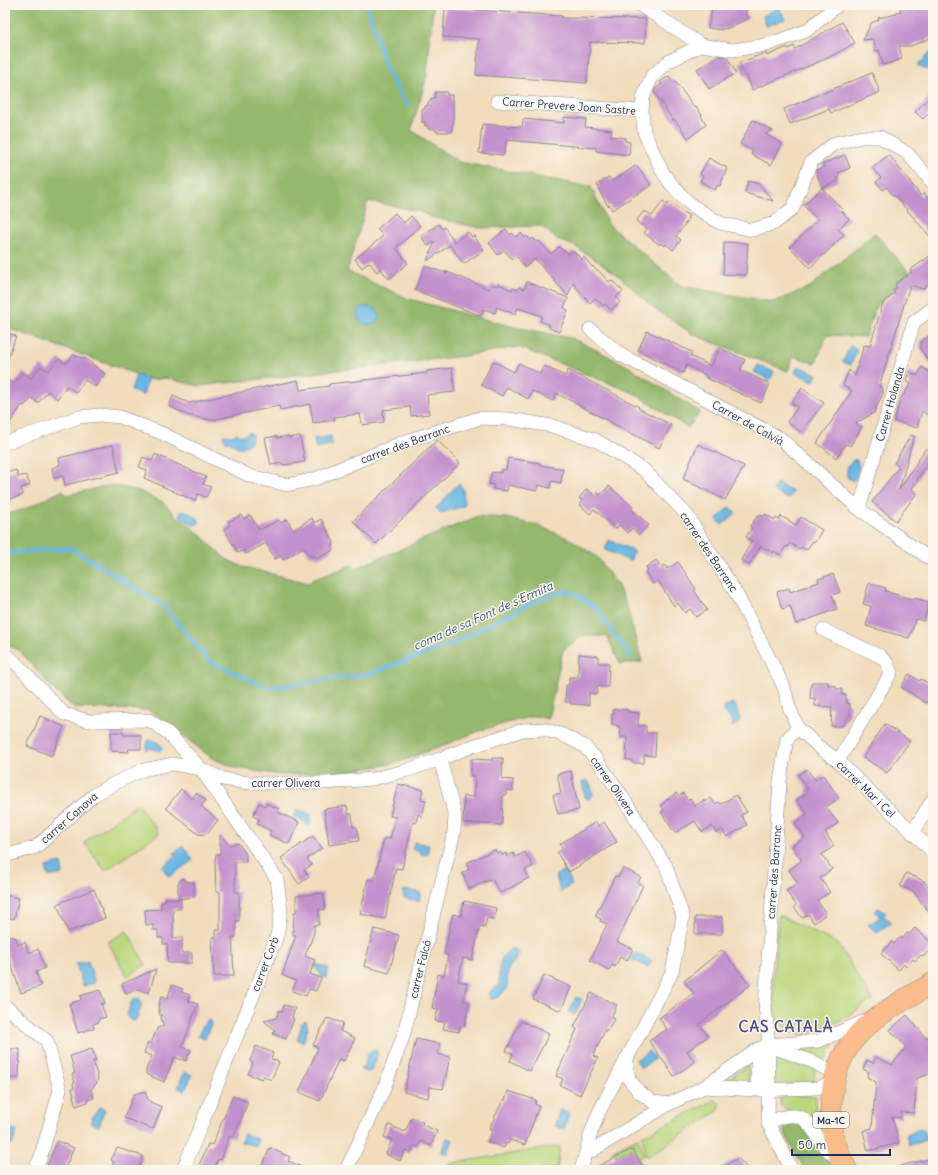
<svg xmlns="http://www.w3.org/2000/svg" width="938" height="1175" font-family="Delius,sans-serif">
  <style>
    .green { fill: #bbd77d; stroke: #6b836e }
    .forest { fill: #94b86c; stroke: #587465 }
    .water { fill: #69b7e3; stroke: #4273a0 }
    .lines { fill: none; stroke-linecap: round; stroke-linejoin: round }
    .stream { stroke: #69b7e3; stroke-width: 4 }
    .building { fill: #c390ce }
    .minor-casing { stroke: #86868d; stroke-width: 14 }
    .primary-casing { stroke: #86868d; stroke-width: 22 }
    .minor { stroke: #fff; stroke-width: 13 }
    .primary { stroke: #f9bc8a; stroke-width: 21 }
    .labels { text-anchor: middle; stroke-width: 3; stroke-linejoin: round; paint-order: stroke }
    .shield { fill: #fbf7ec; stroke: #5e6b89; stroke-width: 1 }
    .shield-label { font-size: 10px; font-weight: bold; fill: #1b2f5e }
    .street-label { font-size: 11px; fill: #1b2f5e; stroke: #fbf7ec }
    .water-label { font-size: 12px; font-style: italic; fill: #325886; stroke: #fbf7ec }
    .district-label { font-size: 15px; font-weight: bold; letter-spacing: 1px; fill: #565185; stroke: #fbf7ec }
  </style>
  <rect width="100%" height="100%" fill="#fbf7ec"/>
  <filter id="ink" filterUnits="userSpaceOnUse"><feTurbulence type="fractalNoise" baseFrequency=".025" numOctaves="2"/><feDisplacementMap in="SourceGraphic" scale="8" xChannelSelector="R" yChannelSelector="G"/><feConvolveMatrix kernelMatrix="1 2 1 2 8 2 1 2 1" color-interpolation-filters="sRGB"/></filter>
  <filter id="wash" filterUnits="userSpaceOnUse"><feTurbulence type="fractalNoise" baseFrequency=".012" numOctaves="4" result="noise"/><feDisplacementMap in="SourceGraphic" scale="16" xChannelSelector="R" yChannelSelector="G"/><feGaussianBlur stdDeviation="0.9" result="paint"/><feColorMatrix in="noise" values="0 0 0 0 0 0 0 0 0 0 0 0 0 0 0 0 0 1.4 0 .05"/><feComposite in="paint" operator="in"/></filter>
  <g filter="url(#wash)">
    <rect width="100%" height="100%" fill="#f1dcbc"/>
    <path class="green" d="M138 804 159 833 105 871 84 842Z
      M779 915 838 944 873 1001 867 1003C850 1014 825 1032 804 1034 790 1035 779 1025 774 1012 771 1005 773 998 773 991 773 966 776 940 779 915Z
      M127 931 146 965 127 976 108 942Z
      M834 1043 824 1062 798 1049Z
      M777 1055 811 1066 815 1070 814 1083 780 1084 775 1082 773 1076 775 1057Z
      M748 1066 749 1083H721Z
      M790 1095 816 1096 815 1118 793 1112 781 1106 780 1099Z
      M715 1100 720 1104 718 1111 647 1157 642 1136Z
      M638 1138 645 1155 639 1158 634 1150 629 1149 616 1156 613 1150Z
      M560 1146 557 1170H430L459 1162Z"/>
    <path class="forest" d="M5 5H433L427 76 411 130 459 162 591 187 608 224 681 286 773 302 810 287 875 233 912 275 876 306 865 337 827 335 815 364 794 356 788 371 694 335 655 309 620 277 598 261 572 245 558 240 541 226 480 228 431 217 418 211 368 201 347 271 409 299 514 327 567 337 578 341 626 365 700 412 688 428 634 393 518 347 464 356 199 386 166 378 152 380 5 327Z
      M112 485 139 491 164 503 177 517 194 529 226 559 243 567 309 583 312 580 352 565 354 569 478 516 506 518 539 526 572 540 597 557 618 586 627 607 642 662 620 664 607 636H583L563 650 548 719 535 716 525 718 482 730 397 763 344 772 282 775 236 768 212 758 187 739 165 720 148 710 74 708 53 689 19 650 5 644V515L25 509 63 490 66 495Z
      M795 1123 802 1127 835 1170H805L787 1138 784 1129 788 1124Z"/>
    <path class="water" d="M779 7 785 19 766 26 763 16Z
      M931 53 933 54V69C928 70 923 70 919 66V63L924 60 925 56Z
      M363 307C371 306 379 309 380 317L375 324C365 325 355 324 358 311Z
      M850 346 857 349 851 365 843 362Z
      M758 365 774 372 770 380 754 372Z
      M798 366 817 374 814 381 795 373Z
      M136 375 148 378 143 395 131 391Z
      M249 432 252 434C253 443 244 450 236 446 232 444 232 442 227 442L224 438 223 435 233 436 237 433 240 436 246 435Z
      M331 436 332 444 316 448 314 439Z
      M853 460H857C860 466 858 476 853 481L848 478C845 471 847 465 853 460Z
      M777 483 793 492 788 499 773 490Z
      M458 484 463 488 464 506 441 513 436 508Z
      M730 507 736 513 722 525 716 519Z
      M182 511H186L199 519V523L194 525 180 517V513Z
      M609 540 634 551 630 561 605 550Z
      M732 703 735 705 740 719 738 724 732 727 733 722 725 713 724 707Z
      M151 739 160 744 163 748 160 751 150 748 146 750 148 741Z
      M587 780 591 786 593 795 588 800 585 797 582 782Z
      M297 809 310 814V825H306L305 822 294 817Z
      M414 842 429 845 427 855 420 854 421 851 412 849Z
      M183 846 193 860 169 877 162 867 176 856 174 853Z
      M61 863 63 874 49 877 46 867Z
      M564 870 572 885 560 892 556 875Z
      M407 890 421 893 419 901 404 898 403 891Z
      M879 908 886 913 883 916 892 922 877 932 868 925 880 917 875 911Z
      M511 949H515L519 954C517 961 510 964 508 971 507 977 508 983 507 989L499 997 492 999 490 998 489 994 491 990 499 985C499 972 497 957 511 949Z
      M635 953 652 960 648 967 632 960Z
      M88 961 95 983 83 986 76 964Z
      M315 964 329 968 326 978 320 976 321 974 314 966Z
      M576 997 582 999 575 1015 569 1012Z
      M137 998 140 999 142 1004 137 1019 135 1021 130 1020 127 1016C129 1009 130 1000 137 998Z
      M207 1020H210L211 1024 205 1039 198 1036 205 1022Z
      M306 1021 308 1028 303 1042 297 1039 301 1028 300 1024Z
      M372 1050H376L378 1054 372 1070 369 1072 361 1070V1068L364 1067C365 1060 367 1054 372 1050Z
      M649 1051 655 1059 641 1068 636 1060Z
      M184 1072 192 1075 185 1091 178 1088Z
      M100 1107 105 1109 99 1126 90 1123 93 1116Z
      M560 1110 569 1113 564 1129 554 1126Z
      M10 1128 17 1131 12 1145 5 1142Z
      M923 1129 926 1140 909 1145 906 1134 913 1133 915 1134 914 1131Z
      M244 1134 258 1139 256 1146 241 1142Z
      M447 1138 453 1140 448 1153H444L441 1152Z"/>
    <g class="lines">
      <path class="stream" d="M367 5 387 71 408 106
        M5 553 71 548 164 606 209 661 268 688 369 674 452 644 523 607 553 594 570 591 594 606 631 657"/>
    </g>
    <g id="blocks">
      <path class="building" d="M713 5H741L747 12 745 13 749 18 726 29 724 28 722 30 708 28Z
        M899 5H915L919 12 933 5V37L911 46H899L902 59 883 65 879 50 876 51 873 39 863 40 871 23 879 20 878 18 897 14V12L901 11Z
        M445 8 562 16V18L646 19 645 43 590 42 587 83 476 75 479 39 443 37Z
        M842 22 855 43 830 57 752 90 747 76H745L739 63 765 53H766L767 56 787 47 788 49 794 46 795 49Z
        M719 56 727 57 736 73 709 89 697 69Z
        M872 73 880 92 831 113 829 109 790 124 784 109Z
        M669 76 672 81 674 80 695 108 696 107 702 115 701 116 706 125 688 138 675 120H673L654 92 655 89 662 84 660 82Z
        M435 92H447V95H452V101H453V126H452V132H436V129H428V126H425V122H422V109H425V106H428V102H431V98H435Z
        M933 93V119L928 114 923 119 915 112Z
        M564 117 586 119 585 127 612 130 611 136 626 138 625 141 630 142 629 155 596 151V148L506 140 504 155 479 153 482 124 522 127 523 119 564 123Z
        M753 120 773 131 765 134 782 144 771 165 751 154 753 151 740 144Z
        M845 155 850 168 838 173 839 177 837 178 838 181 822 188 843 210 842 211 849 219 838 229 844 235 810 268 790 247 818 220 803 205 822 188 816 172V170L824 167 822 164Z
        M889 155 921 196 924 193 933 204V240L894 195 893 196 887 187 883 190 876 182 881 178 872 168Z
        M709 158 727 168 720 186 718 185 715 190 700 181 703 176 700 174Z
        M637 165 651 185 612 210 609 205 608 206 599 190H600L597 185 599 184V183L609 177 612 181Z
        M748 181 759 184 773 201 745 193Z
        M663 201 668 205 669 202 689 216 687 218 689 219 676 236 681 240 673 250 666 244 665 246 661 243 660 245 644 233 647 229 636 221 643 212H647L652 216Z
        M395 213 404 223 411 216 420 226 396 248 408 263 389 279 381 269 377 272 369 262 362 268 355 259 383 236 377 229Z
        M439 224 442 229 444 227 455 242 468 232 472 237 474 236 484 250 464 264 450 245 427 261 435 241 428 246 421 236Z
        M506 229 510 235 512 233 516 237 521 233 525 238 527 236 530 240 533 238 537 242 539 241 551 254 559 247 563 251 565 250 568 254 573 251 582 259 584 257 592 267 593 266 596 270H598L609 282 611 280 623 291 616 297 620 302 611 310 605 304 603 306 595 298 590 303 573 283 568 296 535 259 525 267 517 257 512 259 504 250 498 255 489 243Z
        M724 242 748 243 746 275 723 274Z
        M933 254V281L923 289 910 285 879 387 883 389V393L874 413 856 423 862 427 850 446 846 444 836 458 817 443 852 391 843 385 849 370 855 376 864 345 870 346 883 303 895 293 893 290 897 288 895 284 912 272 910 270Z
        M425 266 448 274 445 271 489 289 492 284 497 286 498 284 512 290 513 288 518 290 519 287 524 289 527 282 568 298 564 308 568 310 559 332 549 328 550 325 540 321 542 316 518 308 515 314 497 307 495 313 484 309 481 316 415 290Z
        M647 331 692 352 690 356 711 366 720 348 745 360 740 370 770 384 761 403 706 378 707 376 687 365 683 373 638 350Z
        M5 332 16 336 6 364H5Z
        M933 333V368L920 348 921 341Z
        M73 355 86 359 105 374 95 387 85 380 76 393 67 386 57 399 48 391 38 403 32 398 24 406 22 405 5 430V378L14 384 23 372 31 378 41 366 48 371 59 359 66 364Z
        M493 361 514 372 519 363 540 374 544 366 565 376 568 370 639 407 638 408 671 425 659 448 556 393 553 401 532 391 528 399 507 387 502 396 481 385Z
        M922 367 933 374V419L922 411 917 428 894 421 901 398 911 384 906 381 909 371 917 376Z
        M452 368 455 392 427 395 429 414 411 416 410 407 383 410 384 422 362 425 360 414 334 417 335 420 313 423 310 404 280 410 279 406 211 420 187 415 169 406 173 396 189 403 298 380 300 390 329 386V384L427 373V371Z
        M802 388 824 403 801 432 787 422 798 407 791 403Z
        M911 435 914 436 899 490 926 448 933 453V454L912 489 917 493 896 521 872 502 899 467 894 463Z
        M277 436V438L288 436 289 438 300 436 305 462 283 465 282 463 271 465 265 438Z
        M437 440 460 463 376 544 353 521Z
        M698 444 744 466 725 500 683 479Z
        M113 445 119 472 65 485 63 476 54 478 52 468 60 465 59 458Z
        M155 454 206 477 203 484 211 487 206 497 198 494 195 501 144 478 147 470 139 467 143 457 152 461Z
        M508 458 540 463V465L563 469 561 483 551 481 550 488 538 485 537 491 508 485 507 491 493 489 494 485 489 484 492 472 501 473V469L506 470Z
        M16 470 18 477 26 475 30 485 21 488 23 495 5 501V473Z
        M609 486 633 507 631 509 649 525 639 535 632 528 628 533 619 525 616 529 594 509 590 514 579 504 582 501 579 498 587 489 594 495 597 492 600 495Z
        M759 514 764 517 765 514 775 520 776 518 779 520 781 516 796 525 801 517 822 530 815 542 813 541 806 550 801 547 799 549 790 543 788 547 786 546 780 555 774 551 773 553 761 546 749 565 741 560 752 541 746 537 752 528 750 526Z
        M241 515 244 519 250 515 259 530 279 520 281 523 287 519 293 530 312 518 314 523 321 519 334 542 332 551 318 558 314 555 311 557 304 547 283 560 281 556 275 559 266 543 246 554 244 550 238 553 224 529 230 525 228 522Z
        M656 560 661 567 665 565 667 569 678 562 696 589 694 590 707 610 696 617 690 609 685 613 678 603 674 606 658 581 653 584 645 572 648 570 646 567Z
        M833 574 840 592 832 595 837 609 796 624 790 606 782 609 777 592 789 588 790 592 819 582 818 579Z
        M869 583 886 588 885 591 914 600V598L929 602 924 621 916 619 909 638 866 626 871 606 863 604Z
        M579 654 598 656V663H609L608 687 597 686V694L589 693V705L570 704V702H565L566 685H569V677H578Z
        M909 674 920 681 921 679 933 686V691L926 703 901 687Z
        M812 682H828V685L836 686V689H842V695H846V703L850 704V714L842 726H831L832 707 815 706V699H810L811 683Z
        M614 709 628 710V712L639 713 638 726H646V733H656L655 756 644 755V763H632V760H626L627 737H621L620 727H617V725H612V714H614Z
        M40 716 64 727 52 756 27 746Z
        M885 724 910 741 887 773 863 757Z
        M111 732H123V735H141V749H128L129 752 111 751Z
        M492 758H503L502 779 513 780V791L506 790V795H503L502 825 463 823 464 796 474 797 475 776H471V759L492 760Z
        M807 769 815 780 823 775 839 798 826 807 838 823 825 832 834 846 822 855 832 869 820 878 830 892 817 900 826 914 814 923 808 914 802 918 794 907 796 905 786 891 798 884 789 870 802 860 792 846 805 837 795 823 807 814 797 800 807 793 806 790 808 789 798 775Z
        M571 771 579 810 558 814 553 795 561 793 557 774Z
        M398 784 423 790 421 799 426 800 422 817 418 814 416 823 413 822 402 869 396 868 385 919 360 914 368 879 374 881 384 838 390 839 396 817 390 816Z
        M181 789 192 799 196 793 206 800 201 806 218 820 208 833 204 835 198 834 166 808Z
        M676 793 679 796 683 793 688 801 690 799 695 806 704 800 705 802 711 798 715 804 719 802 721 804 736 795 747 812 741 815 747 825 727 837 722 829 716 833 712 826 702 832 695 821 675 833 661 812 664 810 661 805 665 802V801Z
        M259 803 265 806 266 803 279 809 277 812 299 822 289 844 269 835 271 831 257 824 259 819 253 816Z
        M347 806 348 814H352L353 827H357L359 841 329 845 324 809Z
        M596 822 598 826 604 822 617 842 569 872 557 853 563 849 560 844Z
        M220 835 229 845 238 843 246 854V862H235V892H239V921H236V937H232L234 976H214L212 937H216V930H220V892H216L215 862 216 854H220Z
        M313 836 322 848 307 859 312 865 304 870 309 877 299 884 281 858Z
        M495 850 497 853 500 852 502 855 506 853 507 857 513 853 515 857 525 852 533 866 525 870 529 878 500 893 492 879 486 882 485 881 470 889 462 873 469 869 466 863Z
        M623 868 641 877 638 883 643 885 617 942 633 949 627 961 620 957 615 967 612 965 609 970 590 960 607 924 600 921 601 919 595 916 615 876 618 877Z
        M906 873 924 881 933 893V917L913 891 900 886Z
        M183 878 186 882H194V897L178 899H181V909H173V938L182 937V953H192V963H168L167 944H163V938H158V930H153V925H146L145 910 161 909V903L165 901V898L178 899V883Z
        M94 889 105 918 68 932 57 904Z
        M323 893 325 909 319 910V925H314V933L305 956 315 960 310 974 321 978 316 991 309 989 306 996 292 991 296 981 282 975 296 935H293L294 912H296V896Z
        M5 895 19 898 14 919 5 917Z
        M464 901 496 908 494 919 487 918 485 927 480 926 472 960 463 958 458 981 467 983 463 1000 469 1002 464 1027 460 1026 459 1032 443 1029 445 1022 435 1021 438 1009 432 1008 438 974 444 976 448 955 444 954 453 914 461 916Z
        M695 917H722V934H695Z
        M915 928 933 944V946L923 957 921 955 915 961 913 959 907 966 904 964 899 970 881 954 892 941 894 944 900 937 902 939 907 933 909 934Z
        M374 929 399 935 389 973 364 966Z
        M10 936 16 938 18 945 25 942 29 953 38 949 45 968 36 972 41 986 21 993 5 947V938Z
        M722 950 750 985 699 1024 708 1036 687 1051 695 1062 674 1076 649 1041 667 1029 659 1018 694 993 684 981Z
        M156 969 149 993 138 989 126 994 122 984Z
        M544 975 571 987 561 1011 533 999Z
        M172 985 183 989 181 992 190 995 188 1001 198 1004 182 1047 191 1050 186 1061 174 1057 164 1082 146 1074V1070L152 1056 144 1053 148 1042 151 1044 157 1028 164 1026 161 1018 162 1015H160L158 1007 161 997 167 999Z
        M100 990 105 1003 101 1004 106 1017 98 1019 99 1022 93 1024 94 1028 78 1033 69 1004 81 1000 80 996Z
        M591 993 617 1005 611 1017 614 1019 607 1031 605 1030 593 1056 598 1058 580 1095 560 1085 563 1079 556 1076 577 1029 574 1027Z
        M284 1005 295 1008 292 1018 294 1019 286 1039 273 1034 275 1030 264 1021 276 1018 279 1010 282 1012Z
        M907 1015 926 1038 933 1034V1068L928 1075 917 1078 914 1113 901 1112V1118L892 1117 899 1143 868 1151 863 1131 872 1128 876 1082 867 1077 869 1072 863 1069 867 1060 873 1063 876 1057 892 1065 906 1047 890 1030Z
        M327 1018 343 1023 340 1031 355 1038 344 1061 339 1059 320 1101 299 1092 318 1048 313 1045Z
        M521 1021 549 1034 530 1071 510 1061 513 1054 506 1051Z
        M416 1039 440 1044 438 1054 450 1057 443 1089 430 1087 428 1098 404 1092Z
        M256 1046 273 1053 271 1059 279 1062 271 1080 263 1076 262 1079 248 1074 253 1063 250 1061Z
        M5 1049H20L19 1078H5Z
        M92 1049 96 1061H93L98 1079 96 1084 91 1089 94 1098 87 1100 88 1102 76 1106 73 1096H74L72 1088H74L73 1083 75 1082 72 1074 75 1073 70 1056Z
        M145 1091 148 1100 151 1101 150 1102 162 1107 153 1129 124 1118 134 1094Z
        M508 1091 536 1100 535 1104 539 1106 525 1145 510 1140 508 1144 506 1143 504 1148 488 1142 492 1131 489 1129 503 1100H505Z
        M233 1096 248 1102 233 1138 229 1136 221 1160 218 1159 214 1170H197L208 1144 212 1145Z
        M412 1117 423 1122 422 1125 437 1131 431 1146 421 1141 418 1147 414 1145 410 1153 405 1150 400 1161 386 1154 392 1140 384 1137 389 1125 405 1132Z
        M57 1141 74 1148 64 1170H45Z
        M117 1148 143 1156 139 1170H110L114 1162 111 1160Z
        M270 1148 290 1157 288 1161 309 1170H260Z
        M630 1150 634 1151 645 1170H590Z
        M738 1158 749 1170H717Z
        M933 1158V1170H900V1166Z"/>
    </g>
  </g>
  <g filter="url(#ink)">
    <use href="#blocks" fill-opacity="0" stroke="#86868d" stroke-width="1"/>
    <g class="lines">
      <defs>
        <path id="minor" d="M640 5 701 45 732 50 767 45 806 31 838 5
          M701 45 668 62 652 76 643 98 642 111 644 132 662 171 671 184 690 204 720 223 752 230 775 223 793 208 811 162 835 143 862 137H880L907 153 933 183
          M497 101 642 111
          M590 329 621 355 780 438 859 509 933 561
          M5 443 79 417 100 415 120 417 161 433 250 476 287 485 315 479 406 441 480 418 509 419 552 426 596 440 644 470 687 515 737 595 784 687 789 707 798 728 819 747 838 761 933 852
          M859 509 914 322 933 308
          M823 630 880 656 887 663 891 673 838 761
          M5 655 11 658 64 714 89 721 149 720 168 733 201 769 277 879 281 911 277 936 183 1170
          M912 833 933 799
          M5 856 36 847 94 795 117 782 143 770 172 764 201 769 223 779 249 783H326L372 779 405 771 440 759 473 746 523 730 543 729 563 735 584 746 596 759 618 790 666 866 683 917 672 972 599 1112 591 1133 581 1170
          M5 1006 47 1041 60 1090 40 1159 34 1170
          M775 1048 816 1063 835 1075
          M626 1059 629 1079 639 1092 653 1102 669 1104
          M833 1082 817 1088 757 1090 704 1087 758 1049 769 1045 819 1041 867 1020
          M757 1090 758 1049
          M768 1123C776 1119 785 1115 795 1116 809 1117 816 1136 824 1146 828 1151 833 1155 838 1159
          M585 1155 669 1104 704 1087
          M346 1170 383 1091 403 1037 454 832 455 816 440 759
          M792 1170 768 1123 769 1045 765 1005 780 781 787 739 798 728"/>
        <path id="primary" d="M847 1170C835 1151 831 1131 831 1109 832 1036 878 1015 933 983"/>
      </defs>
      <use href="#minor" class="minor-casing"/>
      <use href="#primary" class="primary-casing"/>
      <use href="#minor" class="minor"/>
      <use href="#primary" class="primary"/>
    </g>
  </g>
  <g class="labels">
    <rect class="shield" x="813" y="1112" width="36" height="16" rx="3"/>
    <g class="shield-label">
      <text x="831" y="1124">Ma-1C</text>
    </g>
    <g class="street-label">
      <text transform="translate(569 106) rotate(4)" y="4">Carrer Prevere Joan Sastre</text>
      <text transform="translate(890 404) rotate(-74)" y="4">Carrer Holanda</text>
      <text transform="translate(748 423) rotate(29)" y="4">Carrer de Calvià</text>
      <text transform="translate(405 444) rotate(-20)" y="4">carrer des Barranc</text>
      <text transform="translate(709 552) rotate(56)" y="4">carrer des Barranc</text>
      <text x="286" y="787">carrer Olivera</text>
      <text transform="translate(613 786) rotate(55)" y="4">carrer Olivera</text>
      <text transform="translate(866 789) rotate(44)" y="4">carrer Mar i Cel</text>
      <text transform="translate(69 818) rotate(-41)" y="4">carrer Canova</text>
      <text transform="translate(774 872) rotate(-86)" y="4">carrer des Barranc</text>
      <text transform="translate(265 964) rotate(-69)" y="4">carrer Corb</text>
      <text transform="translate(420 969) rotate(-76)" y="4">carrer Falcó</text>
    </g>
    <g class="water-label">
      <text transform="translate(483 616) rotate(-24)" y="4">coma de sa Font de s'Ermita</text>
    </g>
    <g class="district-label">
      <text x="786" y="1032">CAS CATALÀ</text>
    </g>
  </g>
  <rect width="938" height="1175" fill="none" stroke="#fbf7ec" stroke-width="20"/>
  <path d="M792 1149v6h98v-6" fill="none" stroke="#1b2f5e" stroke-width="2"/>
  <text x="798" y="1149" font-size="12" fill="#1b2f5e" stroke="#fbf7ec" stroke-width="3" paint-order="stroke">50 m</text>
</svg>
